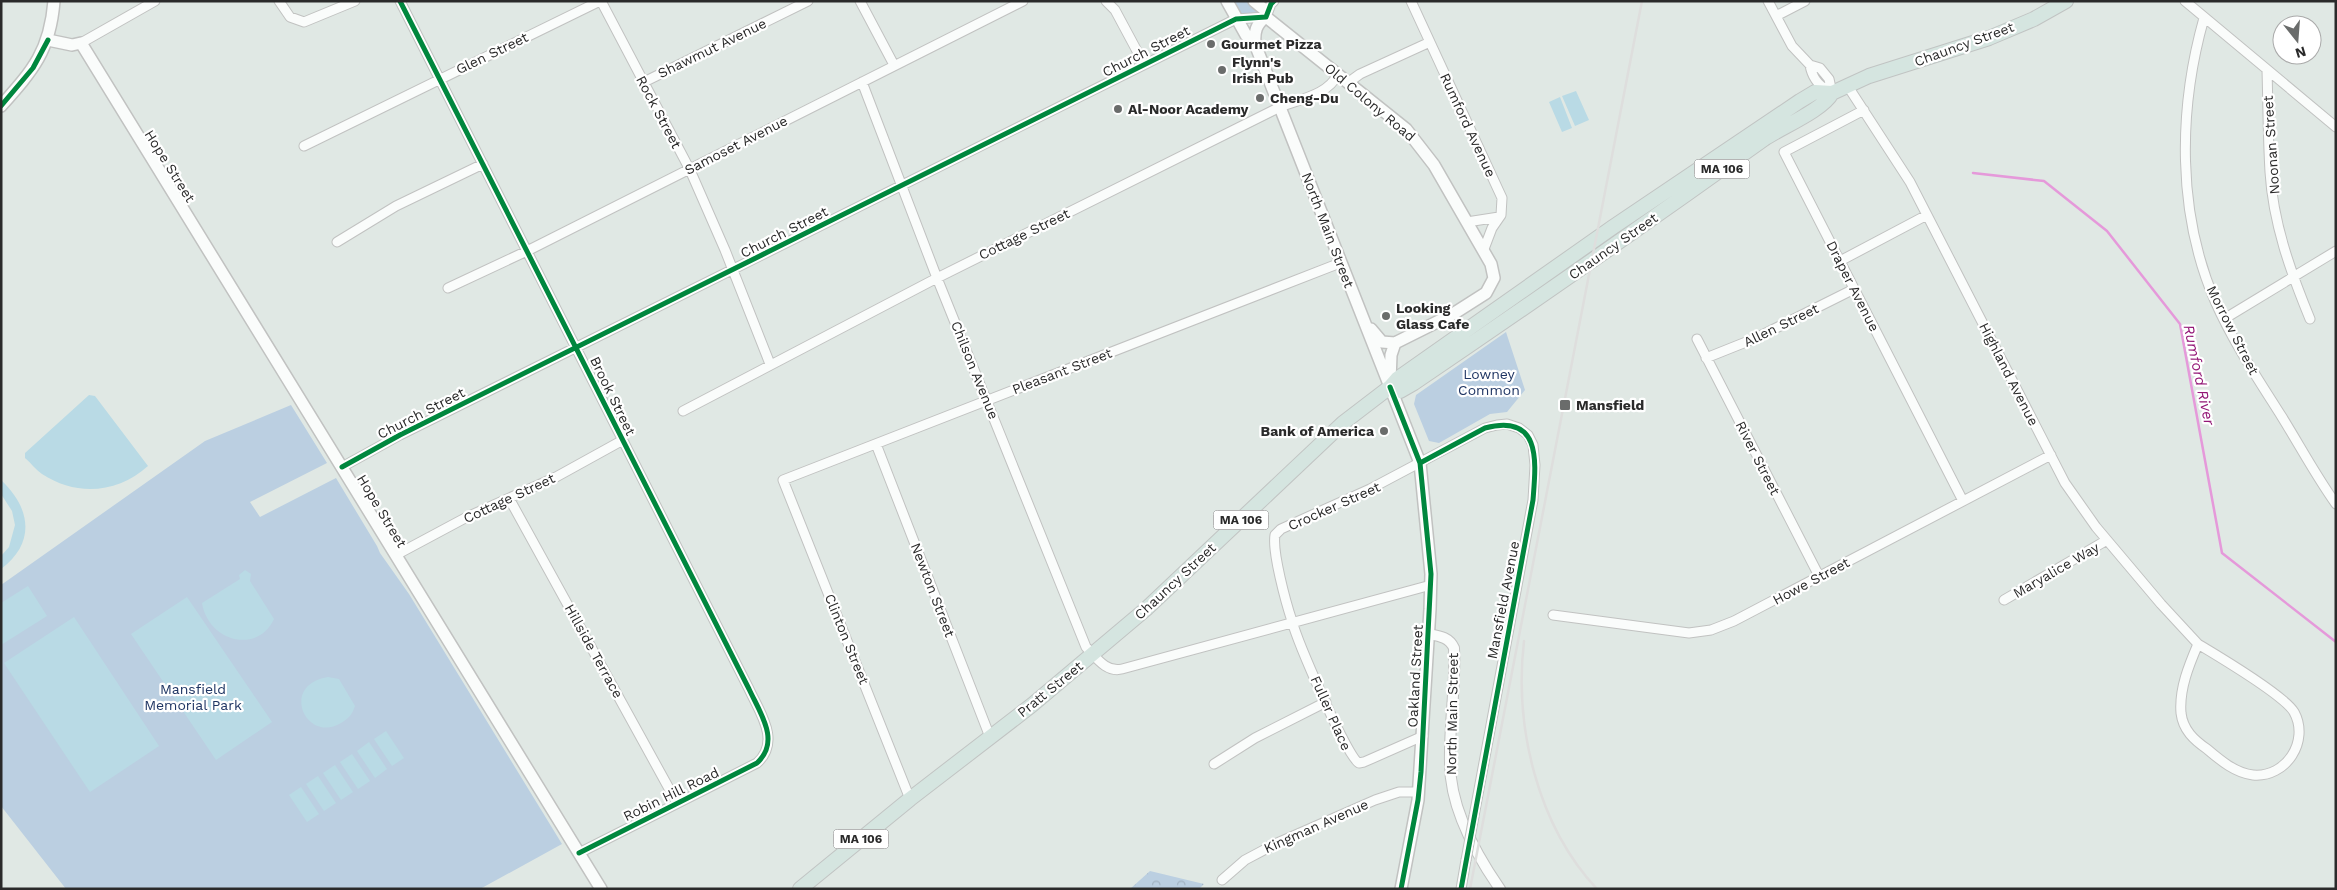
<svg xmlns="http://www.w3.org/2000/svg" width="2337" height="890" font-family="'Work Sans',sans-serif">
  <style>
    .forest { fill: url(#forest-crowns) }
    .park { fill: #bbcfe1 }
    .pitch { fill: #b9dae5 }
    .lines { fill: none; stroke-linecap: round; stroke-linejoin: round }
    .stream { stroke: #e599da; stroke-width: 2.5 }
    .minor-casing { stroke: #c1c2c1; stroke-width: 11 }
    .tertiary-casing { stroke: #c1c2c1; stroke-width: 12 }
    .secondary-casing { stroke: #c1c2c1; stroke-width: 14 }
    .primary-casing { stroke: #c1c4c3; stroke-width: 16 }
    .minor { stroke: #fafcfb; stroke-width: 9 }
    .tertiary { stroke: #fafcfb; stroke-width: 10 }
    .secondary { stroke: #fafcfb; stroke-width: 11 }
    .primary { stroke: #d5e5e0; stroke-width: 14 }
    .rail { stroke: #dededd; stroke-width: 2.5 }
    .minor-bridge-casing { stroke: #c1c2c1; stroke-width: 11; stroke-linecap: butt }
    .minor-bridge { stroke: #fafcfb; stroke-width: 9 }
    .cycleway-casing { stroke: #fff; stroke-width: 8 }
    .cycleway { stroke: #00873e; stroke-width: 5 }
    .poi-dot { fill: #6a6c6b; stroke: #fff; stroke-width: 2 }
    .labels { text-anchor: middle; stroke-width: 4.5; stroke-linejoin: round; paint-order: stroke }
    .shield { fill: #fff; stroke: #6a6a6a; stroke-width: 1 }
    .shield-label { font-size: 12px; font-weight: bold; fill: #2a2a2a }
    .poi-label { font-size: 14px; font-weight: bold; fill: #2a2a2a; stroke: #fff; text-anchor: start }
    .street-label { font-size: 14px; fill: #2a2a2a; stroke: #fff }
    .park-label { font-size: 14px; fill: #1f3563; stroke: #fff }
    .water-label { font-size: 15px; font-style: italic; fill: #931676; stroke: #fff }
  </style>
  <defs>
    <pattern id="forest-crowns" width="20" height="18" patternUnits="userSpaceOnUse" patternTransform="scale(1.25)"><rect width="20" height="18" fill="#bbcfe1"/><path d="M2 6a3 3 0 1 1 6 0M12 15a3 3 0 1 1 6 0" fill="none" stroke="#a1b2c1"/></pattern>
  </defs>
  <rect width="100%" height="100%" fill="#e0e8e4"/>
  <path class="forest" d="M1150 871 1204 884 1199 889H1130Z"/>
  <path class="park" d="M1232 1H1249L1264 13H1239Z
    M1506 332 1525 390 1507 412 1490 414 1439 443 1429 441 1414 404 1416 395Z
    M291 405 327 463 250 502 260 517 336 478 377 546 380 553 409 594 562 844 480 889H66L1 806V585L205 441Z"/>
  <path class="pitch" d="M1576 91 1589 120 1575 126 1562 96Z
    M1560 97 1572 128 1562 132 1549 102Z
    M89 395 95 396 148 466C118 493 77 497 42 474 36 470 31 463 25 458V453Z
    M1 480C31 508 36 543 1 569V556L9 547 15 525 12 511 1 494Z
    M245 570 251 574 250 581 274 619C257 655 208 641 202 603L240 579 239 575Z
    M28 586 47 616 1 645V603Z
    M187 597 272 722 216 760 131 634Z
    M74 617 159 746 90 792 4 663Z
    M328 677 339 679 355 706C352 715 349 718 341 723 306 744 279 685 328 677Z
    M386 731 404 758 392 766 374 739Z
    M369 742 387 769 375 778 357 751Z
    M352 754 370 781 358 789 340 762Z
    M335 765 353 792 341 800 323 773Z
    M318 776 336 803 324 811 306 784Z
    M301 787 319 814 307 822 289 795Z"/>
  <g class="lines">
    <path class="stream" d="M1973 173 2044 181 2107 231 2180 324 2222 553 2336 642"/>
    <defs>
      <path id="minor" d="M279 1 290 17 304 22 355 1
        M400 1 749 689C760 713 781 741 757 763L579 853
        M601 1 690 170 725 250 770 364
        M860 1 894 65
        M1106 1 1115 10 1144 64
        M1411 1 1502 198 1501 215 1492 228 1484 249
        M1768 1 1792 46 1810 65 1820 68 1829 79 1832 93
        M2185 1 2336 127
        M1776 16 1805 1
        M2204 18C2178 110 2177 213 2215 301 2233 342 2258 379 2282 417 2300 446 2316 476 2336 504
        M81 43 155 1
        M1810 65C1812 77 1817 84 1827 90
        M2267 70C2268 104 2268 138 2270 172 2273 223 2291 273 2310 319
        M644 82 808 1
        M862 82 937 278 1086 647C1096 657 1106 673 1122 669L1431 585
        M1349 82 1360 74 1430 42
        M1847 85 1910 182 2065 483 2096 527 2161 604 2198 644C2189 665 2179 689 2181 713 2183 730 2194 740 2207 749 2220 760 2235 773 2253 775 2286 778 2310 741 2294 712 2284 695 2218 656 2198 644
        M1864 110 1784 152 1963 501
        M304 146 600 1
        M1467 222 1499 217
        M337 242 396 206 483 164
        M1840 261 1927 215
        M448 288 527 251 1023 1
        M2224 319 2336 251
        M1697 339 1819 576
        M1706 358 1756 338 1854 289
        M683 411 937 278 1280 107C1300 99 1328 95 1338 74
        M876 444 990 737
        M342 467 400 435 1236 19 1266 17 1271 4 1274 1
        M510 500 677 803
        M396 555 467 517 556 477 623 440
        M2004 600 2107 540
        M1553 615 1689 633 1711 630 1734 621 2051 455
        M1423 736 1364 762 1359 763C1347 758 1297 640 1292 621 1286 603 1272 552 1275 535L1281 529 1370 489 1485 428 1497 425 1507 424 1519 428 1528 435 1533 445 1535 465 1533 500 1474 816
        M1214 764 1255 738 1326 702
        M910 799 783 480 1340 263
        M1222 880 1245 860 1277 843 1375 800 1399 792H1419
        M1461 889 1466 860"/>
      <path id="tertiary" d="M1428 634C1439 636 1449 637 1454 648 1456 686 1449 724 1450 763 1450 807 1475 853 1500 889"/>
      <path id="secondary" d="M1227 1 1246 35 1255 44 1420 463 1431 574 1430 609 1418 800 1401 889
        M1254 1 1265 10 1266 17 1406 129 1434 165 1491 264 1494 278 1486 293 1453 314 1395 343 1391 355 1390 381
        M48 40 72 45 81 43 601 889
        M1255 44C1254 32 1256 24 1266 17
        M1 106C33 70 50 51 54 1
        M1371 329 1382 342 1395 343"/>
      <path id="primary" d="M1390 387 1400 391 1414 383C1532 303 1648 222 1764 139 1782 127 1823 110 1832 93
        M800 889 910 799 1032 705 1146 609 1343 423 1390 387 1397 379 1613 227 1800 101 1815 92 1832 93 1869 76 1989 38 2034 19 2066 1"/>
    </defs>
    <use href="#minor" class="minor-casing"/>
    <use href="#tertiary" class="tertiary-casing"/>
    <use href="#secondary" class="secondary-casing"/>
    <use href="#primary" class="primary-casing"/>
    <use href="#minor" class="minor"/>
    <use href="#tertiary" class="tertiary"/>
    <use href="#secondary" class="secondary"/>
    <use href="#primary" class="primary"/>
    <path class="rail" d="M1524 641C1514 726 1537 825 1597 889
      M1470 889 1642 1"/>
    <defs>
      <path id="minor-bridge" d="M1466 860 1474 816"/>
    </defs>
    <use href="#minor-bridge" class="minor-bridge-casing"/>
    <use href="#minor-bridge" class="minor-bridge"/>
    <defs>
      <path id="cycleway" d="M400 1 749 689C760 713 781 741 757 763L579 853
        M1 106 33 68 48 40
        M1390 387 1420 463 1431 574 1421 772 1418 800 1401 889
        M1420 463 1485 428C1542 413 1536 462 1533 500L1461 889
        M342 467 400 435 1236 19 1266 17 1271 4 1274 1"/>
    </defs>
    <use href="#cycleway" class="cycleway-casing"/>
    <use href="#cycleway" class="cycleway"/>
  </g>
  <g class="poi-dot">
    <circle cx="1211" cy="44" r="5"/>
    <circle cx="1222" cy="70" r="5"/>
    <circle cx="1260" cy="98" r="5"/>
    <circle cx="1118" cy="109" r="5"/>
    <circle cx="1386" cy="316" r="5"/>
    <rect x="1559" y="399" width="12" height="12" rx="2.5"/>
    <circle cx="1384" cy="431" r="5"/>
  </g>
  <g class="labels">
    <g class="shield">
      <rect x="1694.5" y="159.5" width="55" height="19" rx="4"/>
      <rect x="1213.5" y="510.5" width="55" height="19" rx="4"/>
      <rect x="833.5" y="829.5" width="55" height="19" rx="4"/>
    </g>
    <g class="shield-label">
      <text x="1722" y="173">MA 106</text>
      <text x="1241" y="524">MA 106</text>
      <text x="861" y="843">MA 106</text>
    </g>
    <g class="poi-label">
      <text x="1221" y="49">Gourmet Pizza</text>
      <text x="1232" y="67">Flynn's<tspan x="1232" dy="16">Irish Pub</tspan></text>
      <text x="1270" y="103">Cheng-Du</text>
      <text x="1128" y="114">Al-Noor Academy</text>
      <text x="1396" y="313">Looking<tspan x="1396" dy="16">Glass Cafe</tspan></text>
      <text x="1576" y="410">Mansfield</text>
      <text x="1374" y="436" text-anchor="end">Bank of America</text>
    </g>
    <g class="street-label">
      <text transform="translate(1964 44) rotate(-20)" y="5">Chauncy Street</text>
      <text transform="translate(712 48) rotate(-26)" y="5">Shawmut Avenue</text>
      <text transform="translate(1146 51) rotate(-27)" y="5">Church Street</text>
      <text transform="translate(492 53) rotate(-26)" y="5">Glen Street</text>
      <text transform="translate(1370 102) rotate(40)" y="5">Old Colony Road</text>
      <text transform="translate(659 112) rotate(62)" y="5">Rock Street</text>
      <text transform="translate(1468 125) rotate(65)" y="5">Rumford Avenue</text>
      <text transform="translate(736 145) rotate(-27)" y="5">Samoset Avenue</text>
      <text transform="translate(2271 145) rotate(-94)" y="5">Noonan Street</text>
      <text transform="translate(170 166) rotate(58)" y="5">Hope Street</text>
      <text transform="translate(1328 230) rotate(69)" y="5">North Main Street</text>
      <text transform="translate(784 232) rotate(-27)" y="5">Church Street</text>
      <text transform="translate(1024 234) rotate(-26)" y="5">Cottage Street</text>
      <text transform="translate(1613 246) rotate(-35)" y="5">Chauncy Street</text>
      <text transform="translate(1853 286) rotate(63)" y="5">Draper Avenue</text>
      <text transform="translate(1781 325) rotate(-26)" y="5">Allen Street</text>
      <text transform="translate(2233 330) rotate(63)" y="5">Morrow Street</text>
      <text transform="translate(975 370) rotate(68)" y="5">Chilson Avenue</text>
      <text transform="translate(1062 371) rotate(-21)" y="5">Pleasant Street</text>
      <text transform="translate(2009 374) rotate(63)" y="5">Highland Avenue</text>
      <text transform="translate(613 396) rotate(64)" y="5">Brook Street</text>
      <text transform="translate(421 413) rotate(-27)" y="5">Church Street</text>
      <text transform="translate(1758 458) rotate(63)" y="5">River Street</text>
      <text transform="translate(509 498) rotate(-25)" y="5">Cottage Street</text>
      <text transform="translate(1334 506) rotate(-24)" y="5">Crocker Street</text>
      <text transform="translate(382 511) rotate(59)" y="5">Hope Street</text>
      <text transform="translate(2056 570) rotate(-30)" y="5">Maryalice Way</text>
      <text transform="translate(1175 581) rotate(-43)" y="5">Chauncy Street</text>
      <text transform="translate(1811 581) rotate(-28)" y="5">Howe Street</text>
      <text transform="translate(933 590) rotate(69)" y="5">Newton Street</text>
      <text transform="translate(1503 600) rotate(-79)" y="5">Mansfield Avenue</text>
      <text transform="translate(847 639) rotate(68)" y="5">Clinton Street</text>
      <text transform="translate(594 651) rotate(61)" y="5">Hillside Terrace</text>
      <text transform="translate(1415 676) rotate(-87)" y="5">Oakland Street</text>
      <text transform="translate(1050 689) rotate(-39)" y="5">Pratt Street</text>
      <text transform="translate(1331 713) rotate(66)" y="5">Fuller Place</text>
      <text transform="translate(1452 714) rotate(-89)" y="5">North Main Street</text>
      <text transform="translate(671 794) rotate(-26)" y="5">Robin Hill Road</text>
      <text transform="translate(1316 826) rotate(-24)" y="5">Kingman Avenue</text>
    </g>
    <g class="park-label">
      <text x="1489" y="379">Lowney<tspan x="1489" dy="16">Common</tspan></text>
      <text x="193" y="694">Mansfield<tspan x="193" dy="16">Memorial Park</tspan></text>
    </g>
    <g class="water-label">
      <text transform="translate(2199 375) rotate(78)" y="5">Rumford River</text>
    </g>
  </g>
  <rect width="2337" height="890" fill="none" stroke="#2a2a2a" stroke-width="5"/>
  <g transform="translate(2297 40) rotate(163)"><circle r="24" fill="#ffffff" stroke="#aaaaaa"/>
  <path d="M0-4L9 19L0 12L-9 19Z" fill="#6a6c6b"/>
  <text y="-8" font-size="14" font-weight="bold" text-anchor="middle" fill="#2a2a2a">N</text>
  </g>
</svg>
